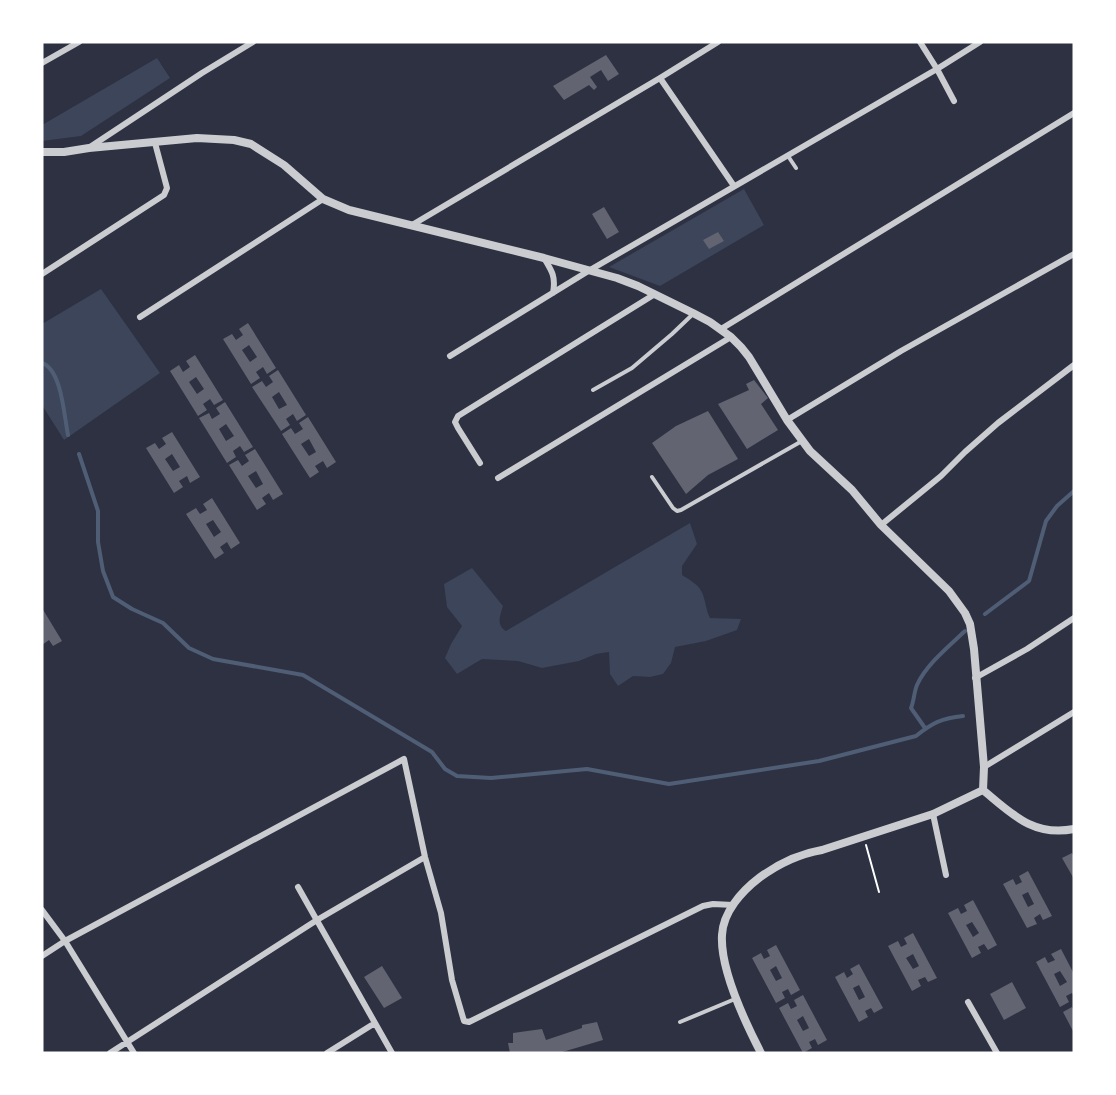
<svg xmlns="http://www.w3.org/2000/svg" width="1116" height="1095" font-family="'Source Sans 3',sans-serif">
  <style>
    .green { fill: #3c4559 }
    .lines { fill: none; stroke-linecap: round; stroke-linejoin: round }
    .stream { stroke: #4f5d75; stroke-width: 4 }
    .building { fill: #626471; fill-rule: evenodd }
    .path { stroke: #fff; stroke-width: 2 }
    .service { stroke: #caccd0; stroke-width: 4 }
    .minor { stroke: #caccd0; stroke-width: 6 }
    .tertiary { stroke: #caccd0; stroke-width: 8 }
  </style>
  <rect width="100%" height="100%" fill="#2d3142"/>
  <path class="green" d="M157 58 170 78 81 136 42 141V125Z
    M744 189 764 225 660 286 609 267Z
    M101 289 160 373 64 440 42 405V324Z
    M690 523 697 544 682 566V575C690 580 700 585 703 595 706 603 706 610 710 618L741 619 737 630 706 641 675 647 671 663 663 674 650 677 633 676 618 686 610 674 609 652 596 654 579 661 542 668 518 661 482 659 457 674 445 658 451 644 462 626 447 607 444 584 472 568 503 606C500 616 496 625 506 631Z"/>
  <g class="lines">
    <path class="stream" d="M42 363C62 370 64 416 68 435
      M79 454 98 511V542L103 571 113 597 132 609 163 623 189 648 213 659 303 675 432 752 445 769 457 776 491 778 587 769 669 784 819 761 916 736C932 723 942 718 963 716
      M985 614 1029 581 1046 521 1057 506 1074 491
      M925 728 911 708C914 701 914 692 917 685 926 665 949 646 965 631"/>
  </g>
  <path class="building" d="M606 55 619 74 608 81 601 70 590 77 597 87 594 90 589 85 564 100 553 86Z
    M604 207 619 232 607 239 592 214Z
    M718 232 724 241 709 249 703 240Z
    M248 323 276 368 267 374 263 367 256 372 260 378 251 384 223 339 232 334 236 340 243 335 239 329ZM249 345 257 357 250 362 242 350Z
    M195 355 223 400 214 405 210 399 203 404 207 410 198 416 170 371 179 365 183 372 190 367 186 361ZM196 377 204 389 197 394 189 382Z
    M278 370 306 415 297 421 293 414 286 419 290 425 281 431 252 387 262 381 266 387 273 382 269 376ZM279 392 287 405 279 409 272 397Z
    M754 380 768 398 761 404 778 430 747 449 718 404 749 390 746 384Z
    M225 402 253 447 244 452 240 446 233 451 236 457 227 463 199 418 209 413 212 419 220 414 216 408ZM226 424 234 436 226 441 219 429Z
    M708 411 738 459 708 475 686 494 652 443 676 426Z
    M308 417 336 462 327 468 323 461 315 466 319 472 310 478 282 434 291 428 295 434 303 429 299 423ZM309 439 316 452 309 456 301 444Z
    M172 432 200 477 190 483 187 476 179 481 183 487 174 493 146 448 155 443 159 449 166 444 162 438ZM172 454 180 467 173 471 165 459Z
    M255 449 283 494 273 500 269 493 262 498 266 504 257 510 229 465 238 460 242 466 249 461 245 455ZM256 471 263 484 256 488 248 476Z
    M212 498 240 543 231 549 227 542 220 547 224 553 215 559 186 514 196 508 200 514 207 510 203 504ZM213 520 221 532 214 537 206 524Z
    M42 608 62 641 53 646 49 640 42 645 43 630Z
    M1072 853 1074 857V879L1062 858Z
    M1028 871 1052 916 1043 920 1040 914 1034 918 1037 924 1027 928 1003 884 1013 879 1016 885 1022 882 1019 876ZM1028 892 1034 904 1028 907 1022 895Z
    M973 900 997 945 988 950 984 944 978 947 981 953 972 958 948 913 958 908 961 914 967 911 964 905ZM972 922 979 933 973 937 966 925Z
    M913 933 937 978 928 982 925 977 918 980 921 986 912 991 888 946 898 941 901 947 907 944 904 938ZM913 954 919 966 913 969 906 958Z
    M776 945 800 990 791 995 788 989 782 992 785 998 776 1003 752 958 761 953 764 959 770 956 767 950ZM776 966 782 978 776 981 770 970Z
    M1061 949 1074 974V996L1072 993 1066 996 1069 1002 1060 1007 1036 962 1045 957 1048 963 1055 960 1051 954ZM1060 971 1067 982 1060 986 1054 974Z
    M859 964 883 1008 874 1013 871 1008 865 1011 868 1017 859 1022 835 977 844 972 847 978 853 974 850 969ZM859 985 865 997 859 1000 853 988Z
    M382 966 402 998 384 1008 364 977Z
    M1012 982 1026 1008 1004 1020 990 994Z
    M803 995 827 1040 818 1045 815 1039 809 1042 812 1048 803 1053 779 1008 788 1003 791 1009 797 1006 794 1000ZM803 1016 809 1028 803 1031 797 1020Z
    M1072 1007 1074 1011V1033L1063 1012Z
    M597 1022 603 1040 559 1053H510L508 1043H513V1033L542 1029 546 1040 582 1028V1025Z"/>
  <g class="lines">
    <path class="path" d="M866 845 879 892"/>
    <path class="service" d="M788 156 796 168
      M593 390 632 368 672 334 693 314
      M652 477 673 508 677 511 681 510 802 441
      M680 1022 735 999"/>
    <path class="minor" d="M920 42 937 69 954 101
      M42 63 79 42
      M660 78 734 186
      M90 147 202 73 253 42
      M412 225 660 78 718 42
      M544 258C552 271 556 277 553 293
      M42 274 164 195 167 188 155 143
      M140 317 323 199
      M721 329 1074 113
      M450 356 590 270 937 69 980 42
      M787 420 901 351 1074 254
      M480 463 458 428 455 422 458 416 655 294
      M498 478 731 337
      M881 525 941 476 965 452 998 423 1074 365
      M975 678 1027 649 1074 618
      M984 767 1074 712
      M933 814 946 875
      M298 887 392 1053
      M42 910 65 941 134 1053
      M42 956 65 941 404 759 425 857 441 913 452 980 464 1021 469 1022 703 906 713 904 733 905
      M968 1002 997 1053
      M110 1053 317 920 425 857
      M327 1053 375 1023"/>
    <path class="tertiary" d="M42 152H64L89 148 197 138 234 140 251 144 284 165 323 199 349 210 544 258 617 278 638 286 693 313 710 322 731 337 741 347 749 357 787 420 810 451 852 490 881 525 949 591 965 613 970 624 974 649 984 767 983 790C1012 814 1033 837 1074 829
      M761 1053C745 1022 720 969 722 935 723 912 742 891 759 878 778 864 798 854 822 850L933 814 983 790"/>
  </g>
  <rect width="1116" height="1095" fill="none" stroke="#ffffff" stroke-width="87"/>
</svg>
